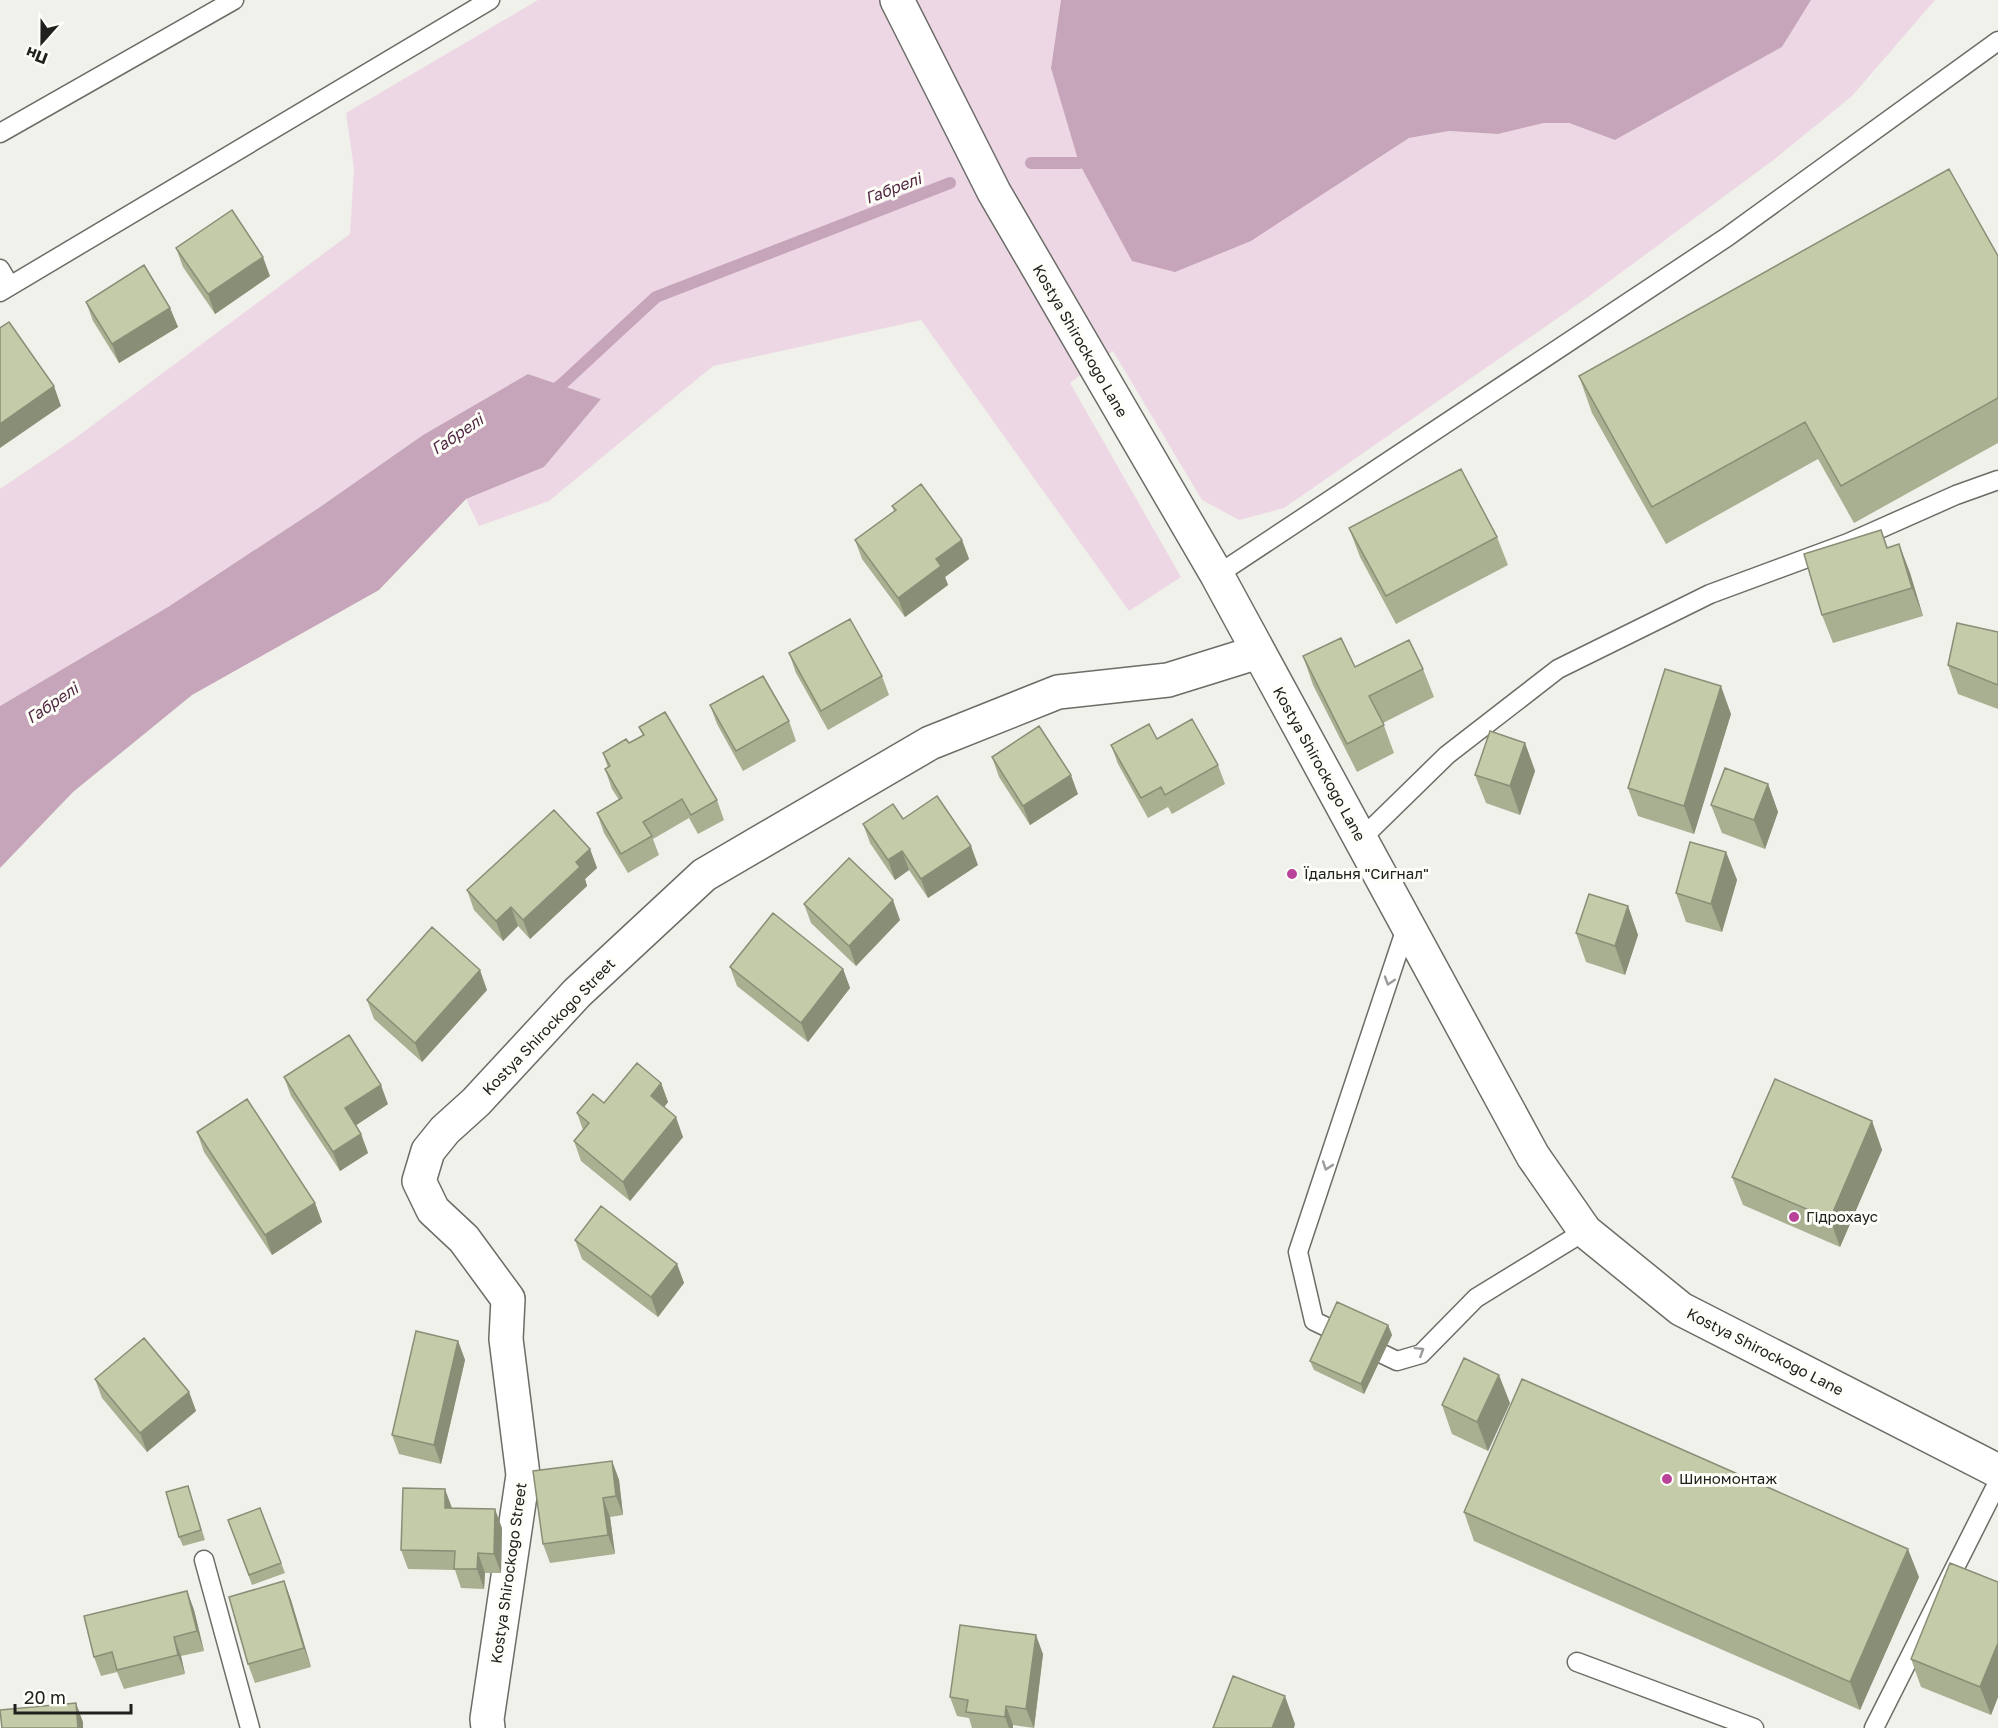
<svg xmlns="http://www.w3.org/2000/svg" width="1998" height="1728" font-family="'Golos Text',sans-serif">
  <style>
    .green { fill: #eed7e5 }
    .water { fill: #c6a5ba }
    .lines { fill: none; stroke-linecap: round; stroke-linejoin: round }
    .stream { stroke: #c6a5ba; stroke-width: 12 }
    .lane-casing { stroke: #6b6d66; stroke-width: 21 }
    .street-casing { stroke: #6b6d66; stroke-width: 36 }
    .lane { stroke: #fff; stroke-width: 18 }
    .street { stroke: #fff; stroke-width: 33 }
    .wall { fill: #a9af91 }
    .shaded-wall { fill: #898e76 }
    .building { fill: #c4cba9; stroke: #898e76; stroke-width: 1.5 }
    .oneway { stroke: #9b9b9a }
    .poi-dot { fill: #ba439a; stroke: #fdfef7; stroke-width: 2 }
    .labels { text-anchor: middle; stroke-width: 6; stroke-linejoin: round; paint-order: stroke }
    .street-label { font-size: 15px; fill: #20211e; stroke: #fdfef7 }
    .poi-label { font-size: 15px; fill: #20211e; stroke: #fdfef7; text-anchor: start }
    .water-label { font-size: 16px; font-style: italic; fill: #522745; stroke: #fdfef7 }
  </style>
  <rect width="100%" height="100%" fill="#eff1ea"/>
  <path class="green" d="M538 0H1061L1051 68 1361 168 1409 138 1449 131 1498 134 1544 123H1569L1615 140 1782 47 1811 0H1935L1852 96 1776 158 1588 297 1284 508 1239 520 1202 500 1113 351 1070 383 1181 577 1129 611 921 320 713 366 549 501 479 526 466 499 544 467 601 399 528 374 423 435 320 507 168 607 0 706V489L74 439 350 234 354 169 346 113Z"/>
  <path class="water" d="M1061 0H1811L1782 47 1615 140 1569 123H1544L1498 134 1449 131 1409 138 1251 241 1175 272 1132 261 1079 163 1051 68Z
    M528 374 601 399 544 467 466 499 379 590 192 695 73 792 0 868V706L168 607 320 507 423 435Z"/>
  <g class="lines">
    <path class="stream" d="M1031 163H1079L1092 158
      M548 394 561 385 656 297 950 183"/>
    <defs>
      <path id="lane" d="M0 133 234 0
        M0 269 10 286
        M0 292 490 0
        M1217 575 1727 237 1998 41
        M1361 839 1447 755 1558 669 1710 594 1848 543 1956 495 1998 480
        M1407 925 1298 1252 1314 1321 1397 1361 1421 1354 1476 1298 1585 1231
        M204 1560 250 1728
        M1577 1662 1754 1728
        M1874 1728 1998 1482"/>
      <path id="street" d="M897 0 994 192 1217 575 1533 1156 1585 1231 1681 1309 1998 1471
        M488 1728 487 1719 523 1475 506 1339 508 1299 464 1239 433 1210 419 1181 428 1151 445 1130 476 1102 577 993 704 875 930 743 1058 692 1168 680 1258 652"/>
    </defs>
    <use href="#lane" class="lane-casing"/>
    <use href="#street" class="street-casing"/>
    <use href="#lane" class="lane"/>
    <use href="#street" class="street"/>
  </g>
  <path class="wall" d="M176 248 270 276 215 314 183 267Z
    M1998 256V443L1854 523 1818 459 1666 544 1592 413 1579 376Z
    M86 302 170 308 178 327 119 363 93 321Z
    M892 506 962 540 969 559 945 577 948 585 905 617 862 559 855 540 894 511Z
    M1349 528 1497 537 1508 565 1396 624 1360 557Z
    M1881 530 1888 548 1899 544 1910 573 1923 616 1833 643 1822 615Z
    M1998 632V709L1958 694 1948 665Z
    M789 653 882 676 889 695 828 730 796 673Z
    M1303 656 1355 667 1423 669 1434 697 1383 723 1394 753 1357 772 1313 685Z
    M710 705 789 721 796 741 743 771 717 724Z
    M1731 714 1694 834 1638 816 1628 788Z
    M639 727 717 800 724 820 698 834 689 818 653 839 659 855 628 873 604 833 597 813 619 800 612 789 605 769 608 768 603 753 629 743 643 736Z
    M1157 739 1218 765 1225 784 1172 814 1168 807 1148 818 1118 764 1111 745Z
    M1525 743 1535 771 1520 815 1486 803 1475 775Z
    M992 757 1078 794 1030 825 999 777Z
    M1768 784 1778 812 1765 849 1722 833 1711 805Z
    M903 819 978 865 928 898 909 870 895 880 870 843 863 824Z
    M590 849 597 868 585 879 587 886 530 939 518 926 503 941 474 910 467 890Z
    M1726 852 1737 880 1722 932 1686 922 1676 893Z
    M804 904 900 920 856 966 811 923Z
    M1628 906 1638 935 1625 975 1586 962 1576 933Z
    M730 967 843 969 850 988 808 1042 737 986Z
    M487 990 422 1062 374 1019 367 1000Z
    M284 1077 388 1104 356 1125 361 1134 368 1153 340 1171 291 1096Z
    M661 1083 668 1102 664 1107 683 1137 630 1201 581 1161 574 1141 583 1130 577 1113Z
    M1872 1121 1882 1150 1840 1247 1743 1205 1732 1177Z
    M197 1132 315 1203 322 1222 272 1255 204 1152Z
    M575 1240 677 1264 684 1283 658 1317 582 1259Z
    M1388 1325 1392 1335 1364 1394 1314 1370 1310 1361Z
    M458 1341 465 1360 441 1464 399 1454 392 1435Z
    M95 1379 189 1392 196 1411 147 1452 102 1398Z
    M1510 1403 1488 1451 1452 1434 1442 1405Z
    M612 1461 619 1480 623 1515 610 1517 615 1554 550 1563 543 1544Z
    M188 1486 205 1540 183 1546 179 1537Z
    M260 1508 285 1573 252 1585 228 1520Z
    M452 1508 502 1528 501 1573H485L484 1589 461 1588 455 1570 408 1569 401 1550Z
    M1464 1512 1919 1577 1860 1710 1474 1541Z
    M284 1581 291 1600 311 1667 255 1683 248 1664Z
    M1998 1582V1697L1991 1715 1921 1687 1911 1659Z
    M187 1591 194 1610 204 1651 181 1656 185 1674 124 1689 117 1672 101 1676 94 1657Z
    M1043 1654 1034 1728 1013 1725V1728H972L969 1718 957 1716 950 1697Z"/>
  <path class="shaded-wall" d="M263 257 270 276 215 314 208 294Z
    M170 308 178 327 119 363 112 344Z
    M54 386 61 406 0 448V424Z
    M962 540 969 559 945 577 948 585 905 617 898 598 936 559Z
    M1899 544 1910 573 1923 616 1912 588Z
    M1721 686 1731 714 1694 834 1684 806Z
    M1525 743 1535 771 1520 815 1510 786Z
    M1071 775 1078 794 1030 825 1023 806Z
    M1768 784 1778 812 1765 849 1754 820Z
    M971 846 978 865 928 898 921 879Z
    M590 849 597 868 585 879 587 886 530 939 523 920 576 862Z
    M902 851 909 870 895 880 888 860Z
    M1726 852 1737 880 1722 932 1711 904Z
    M893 900 900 920 856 966 849 946Z
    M1628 906 1638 935 1625 975 1615 946Z
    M511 907 518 926 503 941 496 921Z
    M843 969 850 988 808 1042 801 1023Z
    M480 970 487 990 422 1062 415 1043Z
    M661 1083 668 1102 658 1115 651 1096Z
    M381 1085 388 1104 352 1128 345 1108Z
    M676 1117 683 1137 630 1201 623 1182Z
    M1872 1121 1882 1150 1840 1247 1830 1219Z
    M361 1134 368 1153 340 1171 333 1152Z
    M315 1203 322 1222 272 1255 265 1235Z
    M677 1264 684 1283 658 1317 651 1297Z
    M1388 1325 1392 1335 1364 1394 1361 1384Z
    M458 1341 465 1360 441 1464 434 1445Z
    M1499 1375 1510 1403 1488 1451 1477 1422Z
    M189 1392 196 1411 147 1452 140 1433Z
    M612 1461 619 1480 623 1515 616 1496Z
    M445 1489 452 1508H445Z
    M603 1498 610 1517 615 1554 608 1535Z
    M495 1509 502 1528 501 1573 494 1554Z
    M1908 1549 1919 1577 1860 1710 1850 1682Z
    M478 1553 485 1573 484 1589 477 1569Z
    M284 1581 291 1600 311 1667 304 1648Z
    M187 1591 194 1610 204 1651 197 1631Z
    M1036 1635 1043 1654 1034 1728 1026 1709Z
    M174 1637 181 1656 185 1674 178 1655Z
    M1998 1643V1697L1991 1715 1980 1687Z
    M1285 1696 1295 1724 1294 1728H1272Z
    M76 1703 83 1722V1728H78Z
    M1006 1706 1013 1725V1728H1009L1005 1717Z"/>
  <path class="building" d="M1949 169 1998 256V398L1841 486 1805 422 1652 507 1579 376Z
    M232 210 263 257 208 294 176 248Z
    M144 265 170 308 112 344 86 302Z
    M9 322 54 386 0 424V328Z
    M1461 469 1497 537 1386 596 1349 528Z
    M921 484 962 540 936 559 941 566 898 598 855 540 896 510 892 506Z
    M1881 530 1887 548 1899 544 1912 588 1822 615 1804 554Z
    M850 619 882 676 821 711 789 653Z
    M1957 623 1998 632V685L1948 665Z
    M1341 638 1355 667 1409 640 1423 669 1369 696 1384 725 1347 744 1303 656Z
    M1665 669 1721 686 1684 806 1628 788Z
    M763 676 789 721 736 751 710 705Z
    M665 712 717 800 691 815 682 799 643 822 652 836 621 854 597 813 622 798 605 769 610 766 603 753 626 739 629 743 644 735 639 727Z
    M1192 719 1218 765 1165 795 1161 787 1141 798 1111 745 1149 724 1157 739Z
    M1039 726 1071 775 1023 806 992 757Z
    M1490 731 1525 743 1510 786 1475 775Z
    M1725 768 1768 784 1754 820 1711 805Z
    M937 796 971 846 921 879 902 851 888 860 863 824 893 804 903 819Z
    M554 810 590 849 576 862 580 867 523 920 511 907 496 921 467 890Z
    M1690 842 1726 852 1711 904 1676 893Z
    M849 858 893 900 849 946 804 904Z
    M1589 894 1628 906 1615 946 1576 933Z
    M773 913 843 969 801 1023 730 967Z
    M432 927 480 970 415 1043 367 1000Z
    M349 1035 381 1085 345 1108 361 1134 333 1152 284 1077Z
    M637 1063 661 1083 651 1096 676 1117 623 1182 574 1141 589 1123 577 1113 593 1094 604 1103Z
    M1775 1079 1872 1121 1830 1219 1732 1177Z
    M247 1099 315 1203 265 1235 197 1132Z
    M601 1206 677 1264 651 1297 575 1240Z
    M1337 1302 1388 1325 1361 1384 1310 1361Z
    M416 1331 458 1341 434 1445 392 1435Z
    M144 1338 189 1392 140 1433 95 1379Z
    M1464 1358 1499 1375 1477 1422 1442 1405Z
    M1522 1379 1908 1549 1850 1682 1464 1512Z
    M612 1461 616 1496 603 1498 608 1535 543 1544 533 1471Z
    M188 1486 201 1530 179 1537 166 1492Z
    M403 1488 445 1489V1508L495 1509 494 1554 478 1553 477 1569H454L455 1551 401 1550Z
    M260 1508 281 1563 249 1575 228 1520Z
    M1950 1563 1998 1582V1643L1980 1687 1911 1659Z
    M284 1581 304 1648 248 1664 229 1597Z
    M187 1591 197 1631 174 1637 178 1655 117 1670 112 1652 94 1657 84 1616Z
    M960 1625 1036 1635 1026 1709 1006 1706 1005 1717 966 1712 968 1700 950 1697Z
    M1233 1676 1285 1696 1272 1728H1213Z
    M76 1703 78 1728H2L0 1710Z"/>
  <defs><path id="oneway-chevron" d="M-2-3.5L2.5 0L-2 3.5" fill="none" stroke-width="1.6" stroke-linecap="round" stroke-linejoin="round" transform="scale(1.5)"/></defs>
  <g class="oneway">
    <use href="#oneway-chevron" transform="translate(1389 981) rotate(108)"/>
    <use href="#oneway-chevron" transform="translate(1327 1166) rotate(109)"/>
    <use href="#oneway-chevron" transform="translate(1420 1351) rotate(-32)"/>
  </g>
  <g class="poi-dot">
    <circle cx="1292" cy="874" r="6"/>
    <circle cx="1794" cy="1217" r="6"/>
    <circle cx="1667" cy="1479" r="6"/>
  </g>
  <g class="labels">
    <g class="street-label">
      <text transform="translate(1080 341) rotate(60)" y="5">Kostya Shirockogo Lane</text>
      <text transform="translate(1319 764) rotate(61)" y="5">Kostya Shirockogo Lane</text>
      <text transform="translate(549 1027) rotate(-46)" y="5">Kostya Shirockogo Street</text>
      <text transform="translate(1765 1352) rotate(27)" y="5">Kostya Shirockogo Lane</text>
      <text transform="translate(509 1573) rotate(-82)" y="5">Kostya Shirockogo Street</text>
    </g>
    <g class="poi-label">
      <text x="1304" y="879">Їдальня "Сигнал"</text>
      <text x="1806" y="1222">Гідрохаус</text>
      <text x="1679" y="1484">Шиномонтаж</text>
    </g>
    <g class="water-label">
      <text transform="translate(893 188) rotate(-21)" y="6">Габрелі</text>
      <text transform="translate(457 434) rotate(-34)" y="6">Габрелі</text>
      <text transform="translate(52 703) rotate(-34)" y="6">Габрелі</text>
    </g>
  </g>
  <g transform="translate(42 42) rotate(201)" stroke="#fdfef7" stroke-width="4.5" paint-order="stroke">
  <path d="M0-4.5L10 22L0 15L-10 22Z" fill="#20211e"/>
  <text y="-9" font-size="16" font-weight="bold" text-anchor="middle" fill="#20211e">Пн</text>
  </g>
  <path d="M15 1704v9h116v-9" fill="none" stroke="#20211e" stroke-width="3"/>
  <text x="24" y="1704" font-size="18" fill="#20211e" stroke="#fdfef7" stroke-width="4.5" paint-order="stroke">20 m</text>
</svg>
